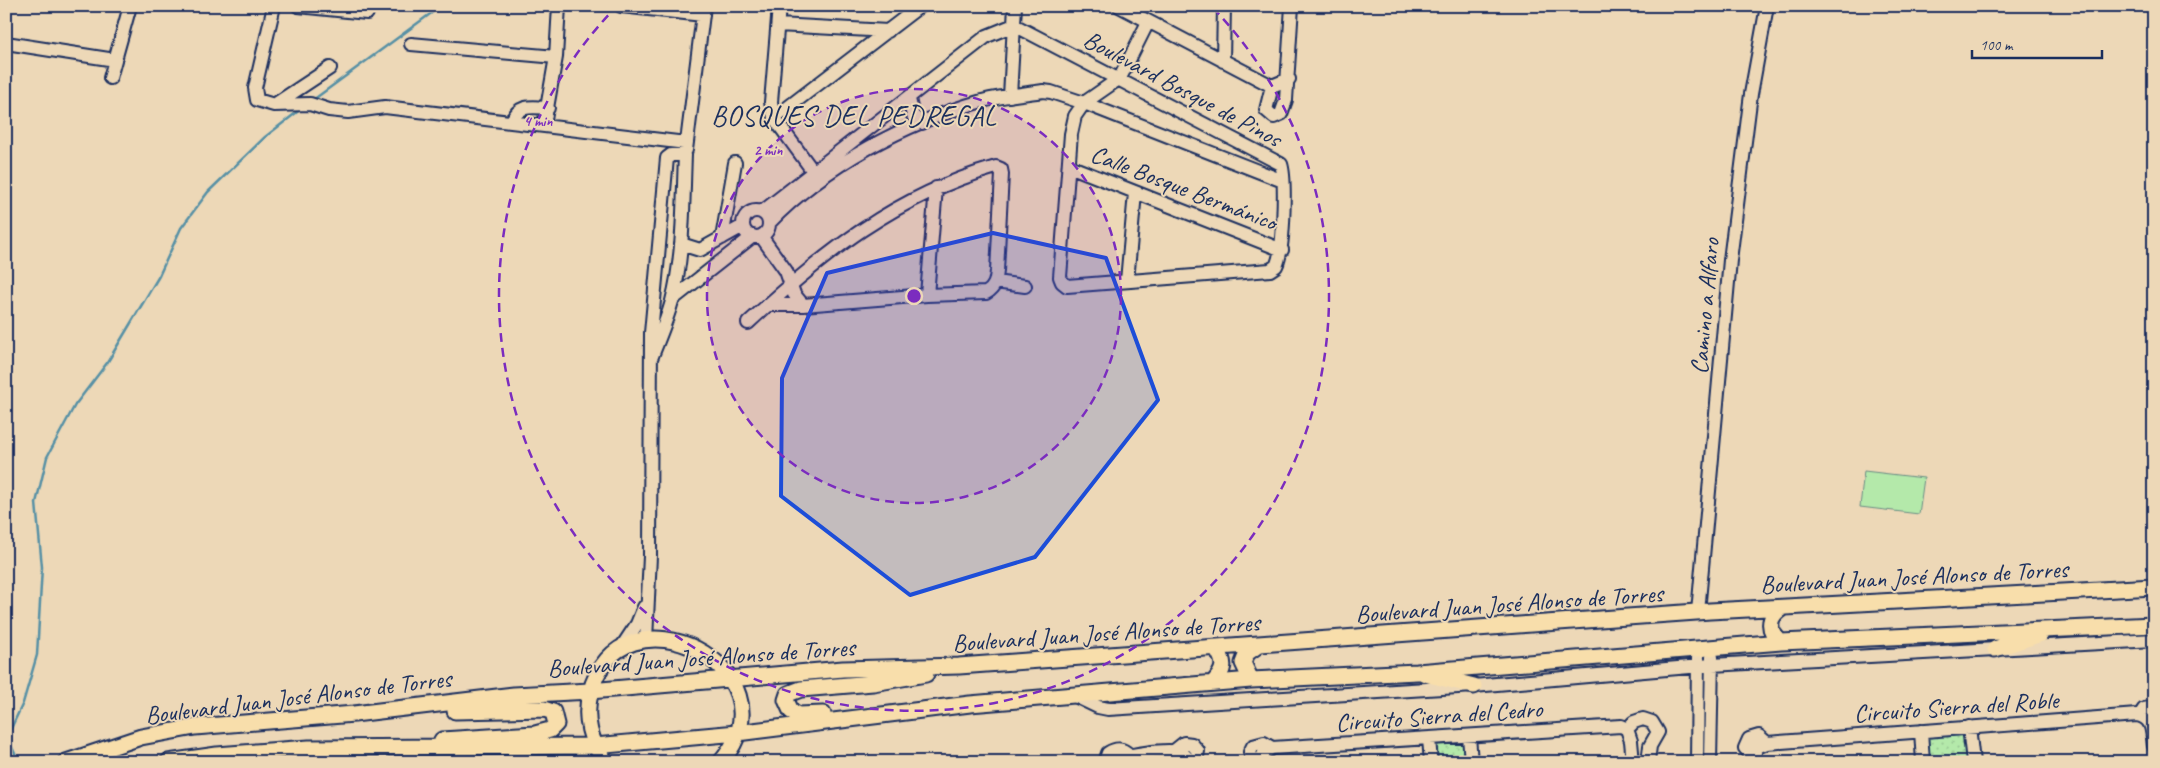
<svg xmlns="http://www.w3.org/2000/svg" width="2160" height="768" font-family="Caveat,sans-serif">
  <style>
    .green { fill: #b4e9aa; stroke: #688c84 }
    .park { fill: url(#park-dots); stroke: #688c84 }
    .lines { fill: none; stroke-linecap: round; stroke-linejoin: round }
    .stream { stroke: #5790a5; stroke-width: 2.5 }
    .minor-casing { stroke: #1b2f5e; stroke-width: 16 }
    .major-casing { stroke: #1b2f5e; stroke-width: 19 }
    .minor { stroke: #edd8b7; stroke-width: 12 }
    .major { stroke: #f8deab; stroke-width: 15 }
    .marked { fill: #1d4ed8; fill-opacity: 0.2; stroke: #1d4ed8; stroke-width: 4; stroke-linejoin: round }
    .ring { fill: none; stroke: #7b2cbf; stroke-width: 2.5; stroke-dasharray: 9 6 }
    .labels { text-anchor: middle; stroke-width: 4; stroke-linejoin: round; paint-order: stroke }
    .street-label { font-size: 25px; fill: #1b2f5e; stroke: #edd8b7 }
    .quarter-label { font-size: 28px; letter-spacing: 1px; fill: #1b2f5e; stroke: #edd8b7 }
    .centre { fill: #7b2cbf; stroke: #edd8b7; stroke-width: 2.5 }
    .ring-label { font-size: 15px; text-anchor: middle; font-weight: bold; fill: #7b2cbf; stroke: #edd8b7; stroke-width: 4; stroke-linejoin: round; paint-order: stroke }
  </style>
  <defs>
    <pattern id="park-dots" width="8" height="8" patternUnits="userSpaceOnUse" patternTransform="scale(1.25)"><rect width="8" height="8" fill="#b4e9aa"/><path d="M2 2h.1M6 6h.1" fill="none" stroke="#9ac895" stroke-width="1.8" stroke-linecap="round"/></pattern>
  </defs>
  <rect width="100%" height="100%" fill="#edd8b7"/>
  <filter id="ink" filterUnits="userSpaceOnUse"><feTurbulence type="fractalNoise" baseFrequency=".02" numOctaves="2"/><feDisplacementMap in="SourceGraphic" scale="10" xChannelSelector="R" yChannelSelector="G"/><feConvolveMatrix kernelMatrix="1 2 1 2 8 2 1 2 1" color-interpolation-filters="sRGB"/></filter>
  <g filter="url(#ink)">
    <path class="green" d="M1864 471 1924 478 1919 514 1860 507Z"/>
    <path class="park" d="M1964 733 1968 762H1929L1927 740 1930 735Z
      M1463 741 1467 762H1437L1438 742Z"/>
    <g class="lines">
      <path class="stream" d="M313 100 441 6
        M19 762 7 737 23 703 37 655 42 567 36 503 47 457 75 405 107 363 159 276 181 228 208 192 265 137 301 109"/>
      <defs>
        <path id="minor" d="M274 6 255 88 257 100 274 105 330 68
          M298 6 367 13
          M621 6 703 15
          M779 6 771 102 774 118 818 178
          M1119 6 1272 86 1289 79
          M778 25 888 31
          M6 43 115 60
          M411 44 556 57
          M1223 61 1224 6
          M110 78 130 6
          M1272 86 1266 110 1274 117 1281 114 1286 100 1292 6
          M1010 96 1015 6
          M909 99 913 116 922 123
          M274 105 310 104 329 110 348 112 385 107 686 143
          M774 118 920 6
          M512 121C519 104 531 107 548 108
          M544 125 556 57 559 6
          M686 150 704 6
          M1069 166 1282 250
          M743 224a13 13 0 1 1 26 0a13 13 0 1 1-26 0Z
          M762 212 987 36 1014 25 1281 164C1286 179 1284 252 1276 266L1270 270 1067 286 1062 282 1060 277 1071 134 1075 116 1084 103 1120 78 1148 22
          M769 223C826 164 905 123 982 101 1002 96 1023 94 1043 91L1051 92 1084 103 1283 181
          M761 236 786 271 794 294 803 305
          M722 238 735 163
          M681 244 700 250 743 226
          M1127 281 1135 193
          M995 282 1025 286
          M927 295 936 188
          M673 299 753 236
          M748 323C824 253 895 196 996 167L1001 169 1002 174 997 271C996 281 995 288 986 293L927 295 803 305H768
          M1698 612 1730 260 1751 94 1767 6
          M646 640 650 556 651 333 667 158 671 155H685C683 203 684 255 672 301 667 320 659 338 652 356
          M621 648 637 624 644 607
          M1073 695 1098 707 1108 709 1474 686 1712 665 2154 640
          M2140 715 2144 709 2154 707
          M1969 727 1973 762
          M1627 729 1634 722 1643 719 1652 722 1658 732 1650 746 1648 762
          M1921 731 1923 762
          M1469 736 1471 762
          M1429 739 1431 762
          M1174 751 1184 743 1192 744 1198 751 1196 762
          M1752 756 1745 748 1749 739 1759 736 1767 743
          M1105 762 1108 753C1116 748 1123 748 1129 755
          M1114 762C1121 754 1168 749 1179 752 1184 753 1187 757 1190 762
          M1253 762 1250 752 1253 746 1264 743 1272 748
          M1260 762 1264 753 1272 748 1621 726 1627 729 1631 741 1633 762
          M1697 762 1698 658
          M1710 762 1712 657
          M1751 762 1757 747 1767 743 2137 715C2153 718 2152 731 2154 746"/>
        <path id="major" d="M1781 642C1767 631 1767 617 1782 608
          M1995 649 2041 634
          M1425 674 1474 686
          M1251 680 1243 663 1247 653 1257 646
          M1213 683C1225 670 1226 663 1216 648
          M823 714 799 715 791 711 786 700 788 694 801 689 873 683 926 674
          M442 740 535 734 550 730 556 724 553 712 544 709 455 711
          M66 762 141 737 195 727 354 714 514 695 590 691 843 669 959 666 1710 611 2154 587
          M168 762 217 755 309 748 595 746 737 733 970 704 1251 680 1417 672 1781 642 2154 625
          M606 762C590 743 584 718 590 694 619 577 801 669 721 762"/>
      </defs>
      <use href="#minor" class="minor-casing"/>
      <use href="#major" class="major-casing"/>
      <use href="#minor" class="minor"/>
      <use href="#major" class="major"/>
    </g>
  </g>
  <path class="marked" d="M993 233 1106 258 1158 400 1035 557 910 595 781 496 782 378 827 273Z"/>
  <circle cx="914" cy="296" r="207" fill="#7b2cbf" fill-opacity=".12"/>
  <g class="ring">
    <circle cx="914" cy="296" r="207"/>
    <path d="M1213 8A415 415 0 1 1 615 8"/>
  </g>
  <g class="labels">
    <g class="street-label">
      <text transform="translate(1183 88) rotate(28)" y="9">Boulevard Bosque de Pinos</text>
      <text transform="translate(1184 187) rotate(21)" y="9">Calle Bosque Bermánico</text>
      <text transform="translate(1704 306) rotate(-85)" y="9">Camino a Alfaro</text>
      <text transform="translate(1914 576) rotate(-3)" y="9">Boulevard Juan José Alonso de Torres</text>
      <text transform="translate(1509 603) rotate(-4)" y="9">Boulevard Juan José Alonso de Torres</text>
      <text transform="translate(1106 632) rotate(-4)" y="9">Boulevard Juan José Alonso de Torres</text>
      <text transform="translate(701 657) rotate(-4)" y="9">Boulevard Juan José Alonso de Torres</text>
      <text transform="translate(298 696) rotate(-7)" y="9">Boulevard Juan José Alonso de Torres</text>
      <text transform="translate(1956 706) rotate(-4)" y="9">Circuito Sierra del Roble</text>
      <text transform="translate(1439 715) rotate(-4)" y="9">Circuito Sierra del Cedro</text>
    </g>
    <g class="quarter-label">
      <text x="854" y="125">BOSQUES DEL PEDREGAL</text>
    </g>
  </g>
  <circle cx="914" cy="296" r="8" class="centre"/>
  <g class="ring-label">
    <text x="538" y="126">4 min</text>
    <text x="768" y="155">2 min</text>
  </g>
  <rect width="2160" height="768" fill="none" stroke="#edd8b7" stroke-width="25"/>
  <rect x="12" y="12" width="2135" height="743" fill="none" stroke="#1b2f5e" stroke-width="2" filter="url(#ink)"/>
  <path d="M1972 50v8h130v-8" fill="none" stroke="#1b2f5e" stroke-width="2.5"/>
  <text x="1980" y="50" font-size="15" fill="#1b2f5e" stroke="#edd8b7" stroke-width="4" paint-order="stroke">100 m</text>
</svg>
